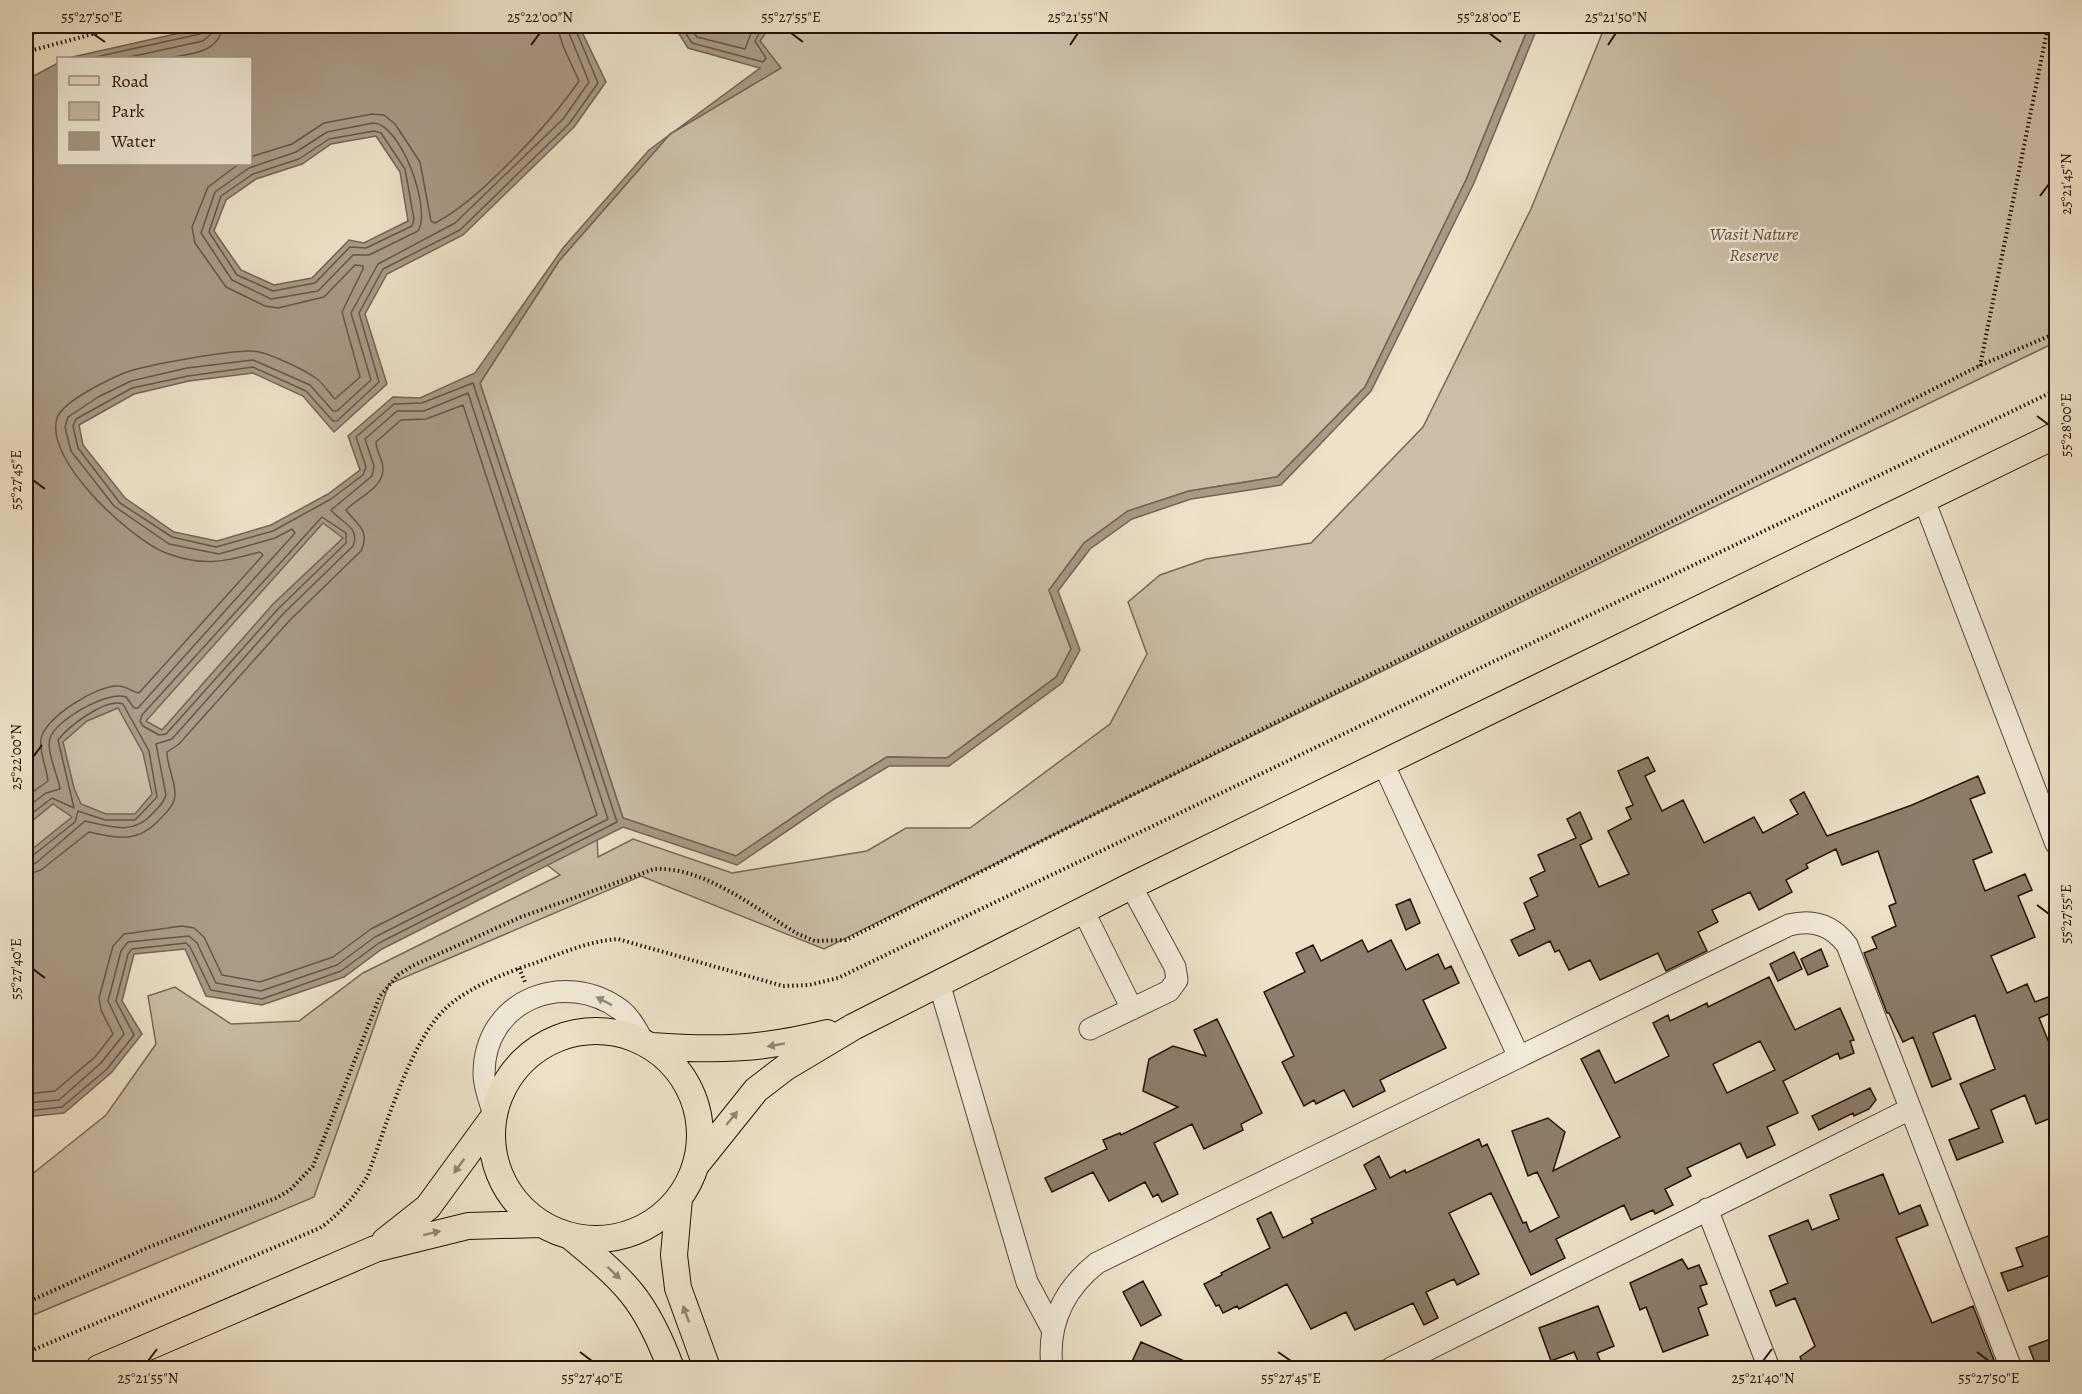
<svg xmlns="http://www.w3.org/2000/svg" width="2082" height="1394" font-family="Alegreya,serif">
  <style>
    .green { fill: #cabfa7; stroke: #776858; stroke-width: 1.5 }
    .water { fill: #a89b87; stroke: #736454; stroke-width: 1.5; fill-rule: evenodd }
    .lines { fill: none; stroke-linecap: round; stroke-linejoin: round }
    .shore { stroke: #665648; stroke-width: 1.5 }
    .building { fill: #8c7e6c; stroke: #241208; stroke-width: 1.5; fill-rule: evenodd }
    .minor-casing { stroke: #564638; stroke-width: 23 }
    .major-casing { stroke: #241208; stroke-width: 28 }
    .path { stroke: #241208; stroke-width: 4; stroke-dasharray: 1.5 3; stroke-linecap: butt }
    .minor { stroke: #f3ecdb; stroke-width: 21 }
    .major { stroke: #ece2c8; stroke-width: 26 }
    .oneway { fill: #968a7c }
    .oneway2 { fill: #928472 }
    .ticks { fill: none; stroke: #241208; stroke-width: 2 }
    .labels { text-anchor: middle; stroke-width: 4.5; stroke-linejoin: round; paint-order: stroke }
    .park-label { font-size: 18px; font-style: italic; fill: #5e4f40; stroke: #f3ecdb }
    .neatline { fill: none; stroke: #241208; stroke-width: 2 }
    .ticks-label { font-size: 15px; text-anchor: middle; fill: #241208 }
  </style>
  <rect width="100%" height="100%" fill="#ece2c8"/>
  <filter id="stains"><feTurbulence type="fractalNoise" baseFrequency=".00333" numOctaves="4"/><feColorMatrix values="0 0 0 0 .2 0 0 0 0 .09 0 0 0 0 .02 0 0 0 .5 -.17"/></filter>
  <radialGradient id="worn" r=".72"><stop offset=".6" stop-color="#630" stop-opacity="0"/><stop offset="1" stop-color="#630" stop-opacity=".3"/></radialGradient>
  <path class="green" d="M26 26H63L26 36Z
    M770 26H1529L1466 180 1365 387 1277 477 1189 491 1128 511 1084 543 1049 590 1071 649 1056 677 947 758 887 757 830 792 736 856 623 818 480 383 559 261 670 134 780 68 760 41Z
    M1605 26H2056V342L1660 533 824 949 641 876 389 984 314 1197 26 1318V1179L106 1115 156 1044 148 996 175 987 231 1024 299 1021 363 973 560 875 538 858 190 940 26 874V798L59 734 289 542 339 509 596 815 598 857 633 839 732 873 867 851 906 828H970L1110 724 1147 654 1128 602 1160 575 1206 559 1311 543 1423 427 1531 209Z"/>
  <path class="water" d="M211 26H579L606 82 574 127 463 235 387 274 365 314 387 384 334 432 303 396 253 373 189 381 134 394 79 425 83 445 125 498 174 532 217 541 271 525 328 494 360 470 348 436 393 397 420 398 475 373 563 248 649 150 760 68 688 48 674 26H770L760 41 781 68 670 134 559 261 480 383 623 818 736 856 830 792 887 757 947 758 1056 677 1071 649 1049 590 1084 543 1128 511 1189 491 1277 477 1365 387 1466 180 1529 26H1538L1474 183 1371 391 1281 485 1191 499 1132 519 1090 549 1058 591 1080 650 1062 683 949 766H889L834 799 737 865 623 827 382 949 344 977 262 1005 206 996 185 949 134 954 122 1001 142 1034 111 1073 64 1113 26 1117V854L72 817 53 804 26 826V80L58 63V164H250V58H68ZM376 136 400 172 408 221 364 243 349 240 312 278 274 285 241 270 214 231 226 200 256 179 302 164 331 144ZM323 523 343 538 273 604 162 730 146 721ZM118 708 143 753 152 794 135 814H106L81 804 74 788 63 742 87 721Z"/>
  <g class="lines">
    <path class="shore" d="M681 26 692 43 763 62 766 58 755 41 763 26
      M689 26 697 37 745 49 754 26
      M91 58 200 34 205 26
      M125 58 203 41 211 34 213 26
      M167 58C188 54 220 54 222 26
      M373 123C401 123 432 210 418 231L369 255H353L318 291 271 299 232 280 201 233 215 192 249 168 296 152 327 132Z
      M374 131 381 133 405 169 414 219 412 226 366 248 350 247 315 283 273 291 237 275 209 232 221 196 253 174 299 159 329 139Z
      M250 157 292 144 324 123 372 114 384 115 395 124 420 162 431 221 435 223C478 202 551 122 579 81L563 46 557 26
      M322 517 346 533V543L278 609 166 734 159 735 143 726 140 721 142 715Z
      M26 797 48 781C47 768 39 753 41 739 44 718 97 685 118 686 127 686 132 692 139 693L263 555 260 552C224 562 203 567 166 553 131 539 44 461 57 418 63 401 108 380 124 373 142 366 242 347 259 352 273 355 305 370 317 379 324 384 329 393 335 399L360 377 342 312 363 269V266L355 265 324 297 278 308 265 306 226 287 195 243 192 227 208 187 239 164
      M26 808 46 793 60 789C58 775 46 752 50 738 56 720 108 690 126 697L134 708H138L295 533 292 529 275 538 219 554 169 544 114 506 71 451 65 427 68 417 98 397 131 381 187 368 253 360 310 385 333 411H337L371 380 351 313 378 264 455 223 563 119 589 82 566 26
      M26 818 52 798 74 808 58 740C68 727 106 697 123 704L149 751 157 797 135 820H105L78 811 75 822 31 857 26 858
      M26 866 36 863 85 821C109 826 133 836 152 814 158 808 164 803 166 795L156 744 172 739 283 614 353 546C361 527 340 522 331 510L372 476 374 466 365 439 397 411H424L468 393 608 819 375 937 337 965 261 991 216 983 197 943 189 936 128 942 121 951 108 1001 124 1034 101 1063 59 1100 26 1103
      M26 875 41 870 89 832C119 839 139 843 161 818 168 811 175 804 175 794 175 780 167 766 167 752L179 744 290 620 361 551C371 530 356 524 346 510 358 497 383 489 383 469 383 459 376 451 376 442L401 420 426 419 463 405 597 815 371 929 333 957 260 982 222 975 204 937 194 928 182 926 124 934 113 946 99 998 101 1010 113 1034 95 1057 55 1091 26 1094
      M26 1111 62 1107 107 1069 134 1035 116 1001 128 954 132 949 186 943 190 947 211 990 262 999 341 971 379 943 617 822 473 383 422 403 394 404 356 437 366 467 363 475 331 499 273 531 216 547 172 537 120 503 78 448 73 426 76 419 132 388 188 376 253 367 306 391 333 421H337L379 382 359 313 383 269 460 230 569 124 598 83 574 26"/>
  </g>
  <path class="building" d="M1648 757 1655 771 1645 776 1662 811 1683 800 1704 843 1754 817 1763 833 1798 814 1790 800 1804 792 1827 836 1912 805 1978 776 1985 793 1970 799 1992 852 1973 860 1985 891 2025 874 2032 890 2018 896 2035 937 1991 956 2007 993 2027 984 2035 1002 2056 994V1011L2039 1018 2056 1060V1116L2036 1124 2025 1095 1991 1110 2003 1142 1957 1160 1949 1140 1979 1128 1960 1084 1995 1069 1975 1015 1933 1033 1951 1079 1932 1087 1913 1037 1903 1042 1889 1013H1887L1864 953 1877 948 1872 937 1896 926 1889 906 1896 903 1878 851 1842 865 1836 849 1806 864 1808 868 1786 880 1792 892 1759 910 1750 892 1712 910 1718 922 1698 932 1707 951 1666 971 1658 953 1600 980 1590 960 1569 970 1559 950 1555 952 1550 941 1519 956 1511 940 1535 929 1524 903 1538 896 1530 878 1545 871 1538 855 1576 838 1567 819 1580 812 1592 839 1580 845 1599 887 1629 874 1608 831 1631 819 1626 808 1633 805 1618 771Z
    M1410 899 1420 923 1406 930 1396 905Z
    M1362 940 1368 952 1391 940 1406 970 1438 954 1445 969 1451 966 1459 983 1423 1000 1446 1048 1380 1080 1385 1091 1353 1107 1344 1090 1316 1104 1314 1100 1304 1106 1282 1062 1294 1056 1264 992 1305 972 1296 953 1313 945 1321 961Z
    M1821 949 1828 966 1808 975 1801 959Z
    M1794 952 1802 969 1778 981 1770 964Z
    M1769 977 1795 1030 1840 1008 1854 1040 1850 1041 1854 1053 1840 1059 1838 1053 1783 1081 1798 1113 1767 1127 1775 1145 1747 1158 1740 1143 1687 1168 1691 1176 1665 1189 1673 1205 1655 1214 1653 1210 1631 1220 1624 1205 1556 1239 1565 1258 1531 1275 1491 1193 1449 1213 1479 1274 1457 1285 1454 1279 1426 1292 1438 1318 1424 1325 1413 1303 1355 1330 1346 1312 1311 1329 1287 1284 1239 1309 1237 1306 1223 1313 1219 1305 1216 1306 1204 1284 1222 1275 1221 1273 1270 1248 1257 1219 1271 1212 1283 1238 1313 1223 1311 1219 1376 1189 1364 1165 1379 1156 1390 1178 1405 1170 1406 1173 1479 1139 1482 1147 1487 1144 1523 1223 1526 1222 1530 1232 1559 1217 1537 1172 1528 1176 1512 1131 1548 1118 1565 1132 1553 1171 1620 1137 1581 1059 1599 1050 1615 1083 1669 1056 1653 1023 1668 1015 1670 1021 1707 1003 1708 1007ZM1760 1041 1775 1070 1727 1093 1713 1064Z
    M1217 1019 1262 1113 1241 1124 1243 1130 1204 1149 1192 1124 1154 1143 1178 1194 1162 1202 1158 1194 1153 1197 1145 1182 1109 1201 1093 1172 1052 1192 1045 1178 1107 1149 1103 1140 1120 1133 1121 1135 1178 1107 1143 1091 1149 1059 1173 1046 1206 1056 1194 1030Z
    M1870 1088 1876 1100 1869 1109 1854 1116 1853 1113 1819 1130 1812 1116Z
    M1883 1174 1899 1214 1920 1205 1928 1225 1896 1238 1932 1323 1973 1306 1997 1368H1805L1800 1357 1815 1346 1795 1298 1776 1306 1770 1291 1788 1283 1769 1236 1808 1220 1812 1230 1839 1219 1830 1195Z
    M2056 1233V1273L2008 1291 2001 1273 2023 1266 2016 1248Z
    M1682 1259 1688 1269 1699 1265 1707 1284 1700 1286 1707 1304 1698 1308 1708 1335 1663 1352 1646 1307 1640 1310 1630 1283Z
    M1143 1281 1161 1315 1141 1326 1123 1292Z
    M1598 1306 1614 1346 1597 1353 1603 1368H1581L1574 1352 1551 1361 1539 1328Z
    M2056 1337V1368H2037L2029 1347Z
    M1141 1342 1200 1368H1129Z"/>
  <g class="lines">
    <defs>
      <path id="minor" d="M1924 500 2056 844
        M1383 763 1519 1057
        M1083 910 1132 1009
        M939 983 1027 1282 1052 1329
        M1090 1029 1169 991 1177 980 1175 967 1131 886
        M494 1114C490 1102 484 1087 484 1074 484 999 566 968 622 1011 632 1019 637 1031 643 1041
        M1707 1209 1769 1368
        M1052 1368C1047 1325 1063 1290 1097 1263L1789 925C1813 919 1832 925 1847 945L2011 1368
        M1391 1368 1910 1109"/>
      <path id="major" d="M492 1135a104 104 0 1 1 208 0a104 104 0 1 1-208 0Z
        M652 1046C718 1051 763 1049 827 1033
        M696 1165 756 1090 786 1067 853 1027 1131 886 2056 435
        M679 1198 674 1255 678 1288 707 1368
        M570 1236C626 1282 645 1299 671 1368
        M385 1241 428 1207 493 1118
        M99 1368 375 1249 468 1226 541 1224"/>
    </defs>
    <use href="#minor" class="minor-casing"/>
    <use href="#major" class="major-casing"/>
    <path class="path" d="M26 52 122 26
      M1980 366 2048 26
      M519 968 525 982
      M26 1303 149 1247 276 1198 290 1190 313 1166 380 996 398 975 412 966 521 917 654 869C704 866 756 909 798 934L815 941 846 940 1979 366 2056 333
      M26 1353 320 1228C340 1214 354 1197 367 1177 385 1130 410 1041 446 1008 469 987 505 973 535 963 562 953 589 941 618 939L783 986 809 985 838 978 2056 390"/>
    <use href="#minor" class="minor"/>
    <use href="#major" class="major"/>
  </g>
  <defs><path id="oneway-solid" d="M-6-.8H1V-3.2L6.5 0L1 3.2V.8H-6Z" transform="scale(1.5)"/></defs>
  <use class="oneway" href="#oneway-solid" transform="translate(604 1001) rotate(-153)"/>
  <g class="oneway2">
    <use href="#oneway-solid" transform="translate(776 1045) rotate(170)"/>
    <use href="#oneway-solid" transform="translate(732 1118) rotate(-51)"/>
    <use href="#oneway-solid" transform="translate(459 1166) rotate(126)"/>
    <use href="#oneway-solid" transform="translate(432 1233) rotate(-14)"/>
    <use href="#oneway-solid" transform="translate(614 1273) rotate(43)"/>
    <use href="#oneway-solid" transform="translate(686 1314) rotate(-110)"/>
  </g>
  <path class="ticks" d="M92 33 105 42M791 33 803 42M1489 33 1501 42M531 45 540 33M1070 45 1078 33M1608 45 1616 33M2040 196 2049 184M2037 416 2049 425M33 480 45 489M33 757 42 745M2037 905 2049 914M33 969 45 978M580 1352 592 1361M1278 1352 1291 1361M1977 1352 1989 1361M148 1361 157 1349M1763 1361 1772 1349"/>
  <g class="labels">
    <g class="park-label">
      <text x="1754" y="240">Wasit Nature<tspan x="1754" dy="21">Reserve</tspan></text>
    </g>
  </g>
  <rect width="2082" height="1394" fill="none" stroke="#ece2c8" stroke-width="66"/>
  <rect x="57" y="57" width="195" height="108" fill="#f3ecdb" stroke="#a09587" stroke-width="1.5"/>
  <rect x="69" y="76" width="30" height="9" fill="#ece2c8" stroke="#a09587" stroke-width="1.5"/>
  <text x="111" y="87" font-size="18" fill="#241208">Road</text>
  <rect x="69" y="102" width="30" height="18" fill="#cabfa7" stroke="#a09587" stroke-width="1.5"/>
  <text x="111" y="117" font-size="18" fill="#241208">Park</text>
  <rect x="69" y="132" width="30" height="18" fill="#a89b87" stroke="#a09587" stroke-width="1.5"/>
  <text x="111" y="147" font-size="18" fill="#241208">Water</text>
  <rect x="33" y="33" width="2016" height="1328" class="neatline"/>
  <g class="ticks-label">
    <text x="92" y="22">55°27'50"E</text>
    <text x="540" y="22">25°22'00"N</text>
    <text x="791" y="22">55°27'55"E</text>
    <text x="1078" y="22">25°21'55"N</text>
    <text x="1489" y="22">55°28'00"E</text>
    <text x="1616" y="22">25°21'50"N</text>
    <text transform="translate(2066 184) rotate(-90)" y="5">25°21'45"N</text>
    <text transform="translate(2066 425) rotate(-90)" y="5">55°28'00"E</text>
    <text transform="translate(16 480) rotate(-90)" y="5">55°27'45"E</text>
    <text transform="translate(16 757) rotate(-90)" y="5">25°22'00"N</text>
    <text transform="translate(2066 914) rotate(-90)" y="5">55°27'55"E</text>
    <text transform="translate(16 969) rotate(-90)" y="5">55°27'40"E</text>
    <text x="148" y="1383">25°21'55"N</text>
    <text x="592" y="1383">55°27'40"E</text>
    <text x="1291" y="1383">55°27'45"E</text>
    <text x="1763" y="1383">25°21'40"N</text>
    <text x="1989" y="1383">55°27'50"E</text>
  </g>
  <rect width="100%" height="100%" filter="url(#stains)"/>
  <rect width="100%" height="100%" fill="url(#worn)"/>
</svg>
